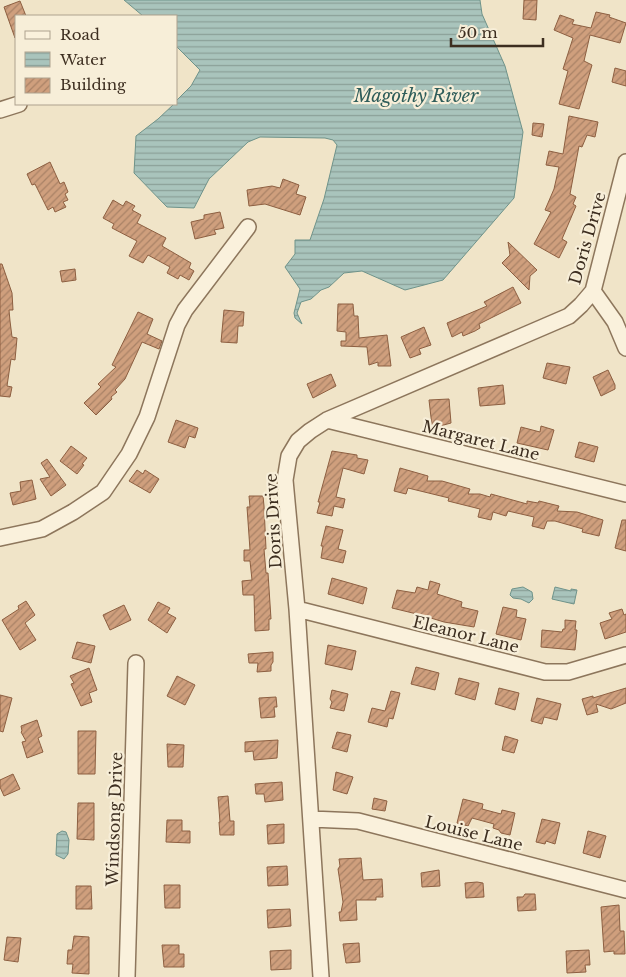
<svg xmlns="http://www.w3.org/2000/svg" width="626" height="977" font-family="'Libre Baskerville',serif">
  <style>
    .water { fill: url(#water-rules); stroke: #6f938a }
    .building { fill: url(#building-hatch); stroke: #8d5f41 }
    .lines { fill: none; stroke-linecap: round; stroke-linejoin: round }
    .minor-casing { stroke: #8d765c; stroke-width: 18 }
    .minor { stroke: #faf1dc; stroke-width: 15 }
    .labels { text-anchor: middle; stroke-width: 4.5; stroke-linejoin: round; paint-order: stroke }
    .street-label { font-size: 16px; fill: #3d2e20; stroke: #f7eed8 }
    .water-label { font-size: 18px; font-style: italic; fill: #2f5d5a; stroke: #f7eed8 }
  </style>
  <defs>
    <pattern id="water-rules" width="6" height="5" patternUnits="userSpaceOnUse" patternTransform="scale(1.25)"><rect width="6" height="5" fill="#a9c4bc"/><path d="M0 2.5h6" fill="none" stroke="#8ba098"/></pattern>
    <pattern id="building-hatch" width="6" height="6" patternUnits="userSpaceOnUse" patternTransform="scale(1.25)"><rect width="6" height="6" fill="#cf9f7d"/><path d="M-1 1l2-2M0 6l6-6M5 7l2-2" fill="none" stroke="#a98266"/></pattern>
  </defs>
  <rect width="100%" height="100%" fill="#f0e4c8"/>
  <path class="water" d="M124 0H480L482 14 505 66 523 132 514 198 443 280 405 290 362 271 344 273 329 287 321 290 311 299 301 302 297 313 302 324 295 318 294 313 300 289 285 267 295 254V240H310L324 199 337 145 333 140 325 138 260 137 248 142 209 179 194 208 167 207 134 173 136 136 158 119 174 104H176V101L191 86 200 70 176 46V16H143Z
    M523 587 532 592 533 599 529 603 521 599 513 598 510 595 512 589Z
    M555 587 571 591V589L577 590 574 604 552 599Z
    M62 831 66 832 69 840 68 854 64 859 56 855 57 834Z"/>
  <path class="building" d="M524 0H537L536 20 523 19Z
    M20 1 26 16H16L15 38 4 7Z
    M596 12 610 15 609 17 626 23 620 43 590 35 584 61 592 65 579 109 559 104 568 71 563 69 573 38 554 30 560 15 574 20 572 24 591 28Z
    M615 68 626 71V86L612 82Z
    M569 116 598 122 595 137 587 135 582 147 579 146 570 194 576 197 573 204 576 206 562 239 567 242 559 258 534 244 551 212 545 210 554 189 559 167 546 165 549 151 563 154Z
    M533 123 544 124 542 137 532 135Z
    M50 162 60 184 64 182 68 192 65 194 68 200 63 202 66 207 55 212 53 207 48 210 35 184 32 185 27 174Z
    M283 179 299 185 296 194 306 197 300 215 265 204 249 206 247 190 272 186 280 188Z
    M113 200 123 206 126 201 135 206 132 210 141 215 137 223 166 238 162 246 191 263 189 268 194 271 189 280 180 275 178 279 167 273 170 267 148 255 143 263 129 256 137 241 112 228 114 224 103 218Z
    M220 212 224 228 214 230 216 234 195 239 191 222 204 219V215Z
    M508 242 537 270 530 276 529 290 502 263 510 255Z
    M0 264H2L12 293 13 310H9L10 321 12 337 17 338 15 360 11 359 7 386 12 387 10 397 0 396Z
    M75 269 76 280 62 282 60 271Z
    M513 287 521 303 479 324 480 328 475 331 463 336 462 332 452 337 447 323 487 306 484 302Z
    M338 304H353L354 316H358L359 338 387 335 391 366H378V362L369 365 367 347 341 346V341H346V332L337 331Z
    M224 310 244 312 243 326H238L237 343 221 342Z
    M138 312 153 319 147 334 162 341 159 349 142 342 125 379 115 390 117 392 111 397 112 399 96 415 84 403 101 387 98 384 116 367 112 365Z
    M424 327 431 345 419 349 421 354 410 358 401 337Z
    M547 363 570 367 566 384 543 378Z
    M608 370 615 385V389L601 396 593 377Z
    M331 374 336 386 313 398 307 384Z
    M503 385 505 404 480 406 478 388Z
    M449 399 451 423 440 426H432L429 400Z
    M176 420 198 428 195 438 189 436 185 448 168 442Z
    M541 426 554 430 548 450 517 443 521 427 540 432Z
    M579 442 598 447 594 462 575 457Z
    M71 446 87 458 82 464 84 465 77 474 60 461Z
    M332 451 357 455V458L368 460 364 474 343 468 336 497 345 499 343 508 334 506 332 516 317 513 320 502H318Z
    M47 459 66 485 51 496 40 479 50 477 41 463Z
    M400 468 428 476 427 481H442L470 489 468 494H480L490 497 491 494 527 504V501L538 503 539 501 559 506 557 511 577 512 603 520 599 536 582 532 583 529 555 521H547L544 529 532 526 534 517 508 511 506 516 493 512 491 520 478 517 480 509 448 501 449 498 408 488 406 494 394 491Z
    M137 470 143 474 145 470 159 479 150 493 129 481Z
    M32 480 36 499 13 505 10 493 21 491 20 482Z
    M249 496H263L264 506 266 549H264L266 573H268L271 619H269V630L255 631 254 595H243L242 581 252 580 250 561H244V550H250L247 507H250Z
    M622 520H626V551L615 548Z
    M326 526 343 530 338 549 346 551 343 563 321 558 323 546H321Z
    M332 578 367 588 363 604 328 594Z
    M430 581 440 584 437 594 462 602 461 607 478 611 474 627 444 622 421 615 392 608 397 590 415 593 417 587 428 590Z
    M26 601 35 615 25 623 36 640 20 650 2 620 19 609 18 606Z
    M158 602 170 608 167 613 176 618 167 633 148 620Z
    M124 605 131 620 110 630 103 615Z
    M503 607 517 610 516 617 526 619 521 640 496 634Z
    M622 609 624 615 626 614V632L605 639 600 623 612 619 609 613Z
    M565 620 576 621 575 630H577L575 650 541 647 542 630 562 632 563 629H565Z
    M77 642 95 646 91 663 72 658Z
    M328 645 356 651 352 670 325 664Z
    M273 652V662L271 665V671L257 672 258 663H249L248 654Z
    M416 667 439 673 435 690 411 684Z
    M89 668 97 690 89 693 92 702 81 706 71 684 74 683 70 676Z
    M177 676 195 685 185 705 167 696Z
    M459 678 479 683 475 700 455 694Z
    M499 688 519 693 515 710 495 704Z
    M626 688V703L611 709 596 704 598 712 587 715 582 699 593 696V698Z
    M332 690 348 694 344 711 330 708 332 702 330 699Z
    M391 691 400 693 393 719 389 718 387 727 368 722 372 708 385 711Z
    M0 695 12 698 3 732 0 731Z
    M276 697 277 707H274L275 717 261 718 259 698Z
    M537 698 561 704 557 720 544 717 542 724 531 721Z
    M37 720 42 736 38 738 43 752 27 758 22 742 26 741 21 732 22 731 21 726Z
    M78 731H96L95 774H78Z
    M337 732 351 735 347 752 332 748Z
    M505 736 518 740 514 753 502 750Z
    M278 740 277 758 254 760 253 751 245 752V742Z
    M167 744 184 745 183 767H168Z
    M336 772 353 777 347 794 333 790Z
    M13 774 20 789 4 796 0 787V780Z
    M282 782 283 800 265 802 264 794H256L255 784Z
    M228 796 230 821H234V835H220L219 822H220L218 797Z
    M374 798 387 801 385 811 372 809Z
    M463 799 483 804 482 809 501 814 502 810 515 813 510 835 501 833 499 830 493 828 494 824 472 818 468 826 457 823Z
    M78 803H94V840L77 839Z
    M542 819 560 823 555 844 546 841 545 844 536 842Z
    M167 820H182V831H190V843L166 842Z
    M284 824V843L268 844 267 825Z
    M588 831 606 836 600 858 583 853Z
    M361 858 363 880 382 879 383 897H376V900H356L357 920 340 921 339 912H341L343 902 338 869 340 866 339 859Z
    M287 866 288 885 268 886 267 867Z
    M439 870 440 886 422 887 421 873Z
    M477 882 483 883 484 897 466 898 465 883Z
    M164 885H180V908H165Z
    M76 886H91L92 909H76Z
    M525 894H535L536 910 518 911 517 897H523Z
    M619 905 620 931H624L625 954H614V951L604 952 601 907Z
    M290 909 291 926 268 928 267 910Z
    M74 936 89 937V974L72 973 73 964H67L68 950H72Z
    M7 937 21 938 18 962 4 960Z
    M359 943 360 962 346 963 343 944Z
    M162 945H179V954H184V967H164Z
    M291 950V969L271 970 270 951Z
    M589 950 590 965H585L586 972 567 973 566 951Z"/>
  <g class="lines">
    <defs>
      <path id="minor" d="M0 110 19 104
        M593 291 615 322 626 348
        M327 420 626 494
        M0 538 42 529 73 512 103 492 129 454 147 417 177 325 185 310 248 227
        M297 609 545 672H568L626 655
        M311 819 358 821 626 890
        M127 977 136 663
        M321 977 297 609 285 480 289 456 298 441 310 431 327 420 569 316 581 305 593 291 626 162"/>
    </defs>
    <use href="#minor" class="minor-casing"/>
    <use href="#minor" class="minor"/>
  </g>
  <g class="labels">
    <g class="street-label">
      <text transform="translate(587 238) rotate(-74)" y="6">Doris Drive</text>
      <text transform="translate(481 440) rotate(14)" y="6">Margaret Lane</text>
      <text transform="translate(273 521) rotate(-93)" y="6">Doris Drive</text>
      <text transform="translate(466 634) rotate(14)" y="6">Eleanor Lane</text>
      <text transform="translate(114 819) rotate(-88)" y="6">Windsong Drive</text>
      <text transform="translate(474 833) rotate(14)" y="6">Louise Lane</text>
    </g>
    <g class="water-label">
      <text x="416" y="102">Magothy River</text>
    </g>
  </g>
  <rect x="15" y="15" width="162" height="90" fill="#f7eed8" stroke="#ada18e"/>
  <rect x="25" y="31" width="25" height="8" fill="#faf1dc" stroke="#ada18e"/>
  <text x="60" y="40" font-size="15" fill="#3d2e20">Road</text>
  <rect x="25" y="52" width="25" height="15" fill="url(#water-rules)" stroke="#ada18e"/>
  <text x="60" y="65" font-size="15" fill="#3d2e20">Water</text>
  <rect x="25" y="78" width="25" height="15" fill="url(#building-hatch)" stroke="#ada18e"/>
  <text x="60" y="90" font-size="15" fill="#3d2e20">Building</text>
  <path d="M451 38v8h92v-8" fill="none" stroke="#3d2e20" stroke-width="2.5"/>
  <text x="458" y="38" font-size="15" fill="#3d2e20" stroke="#f7eed8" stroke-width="4" paint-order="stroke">50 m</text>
</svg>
